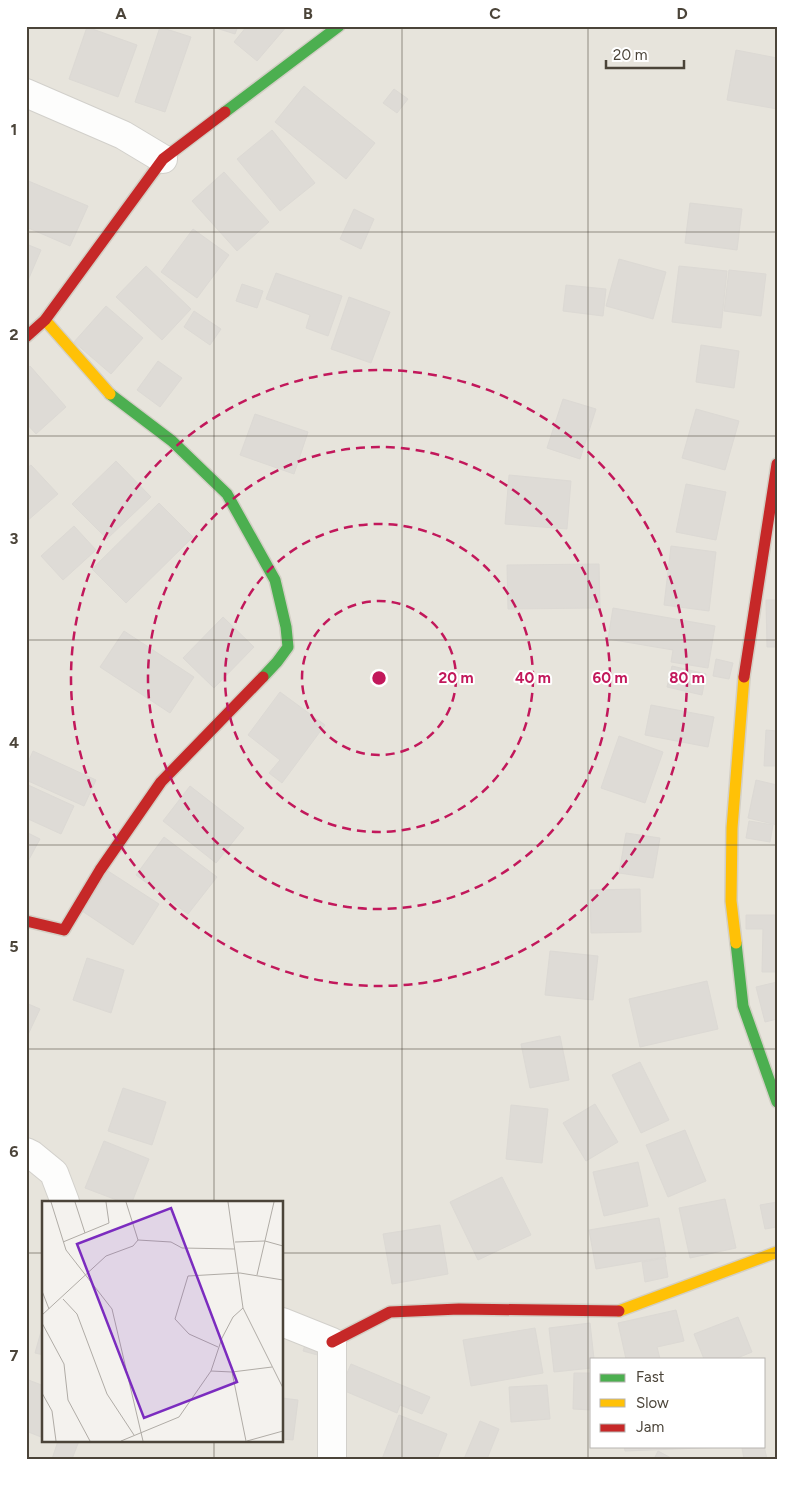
<svg xmlns="http://www.w3.org/2000/svg" width="803" height="1485" font-family="Figtree,sans-serif">
  <style>
    .residential { fill: #e7e4dc; fill-rule: evenodd }
    .building { fill: #dedbd6; stroke: #dcd9d4 }
    .lines { fill: none; stroke-linecap: round; stroke-linejoin: round }
    .street-casing { stroke: #d2d0cb; stroke-width: 30 }
    .fast-casing { stroke: #d3cfc5; stroke-width: 14 }
    .slow-casing { stroke: #d3cfc5; stroke-width: 14 }
    .jam-casing { stroke: #d3cfc5; stroke-width: 14 }
    .street { stroke: #fdfdfc; stroke-width: 28 }
    .fast { stroke: #4caf50; stroke-width: 11 }
    .slow { stroke: #ffc107; stroke-width: 11 }
    .jam { stroke: #c62828; stroke-width: 11 }
    .grid { fill: none; stroke: #4b4439; stroke-width: 1; stroke-opacity: 0.55 }
    .ring { fill: none; stroke: #c2185b; stroke-width: 2.5; stroke-dasharray: 9 6 }
    .inset-road { fill: none; stroke: #b0aca6; stroke-width: 1 }
    .view { fill: #7b2cbf; fill-opacity: 0.15; stroke: #7b2cbf; stroke-width: 2.5 }
    .inset-edge { fill: none; stroke: #4b4439; stroke-width: 2.5 }
    .centre { fill: #c2185b; stroke: #fff; stroke-width: 2.5 }
    .ring-label { font-size: 15px; text-anchor: middle; font-weight: bold; fill: #c2185b; stroke: #fff; stroke-width: 4; stroke-linejoin: round; paint-order: stroke }
    .neatline { fill: none; stroke: #4b4439; stroke-width: 2 }
    .grid-label { font-size: 16px; text-anchor: middle; font-weight: bold; fill: #4b4439 }
  </style>
  <rect width="100%" height="100%" fill="#f4f2ee"/>
  <path class="residential" d="M26 26H777V1459H26ZM44 1202H282V1441H44ZM592 1359H764V1446H592Z"/>
  <path class="building" d="M217 26H238L235 34 216 28Z
    M247 26H287L257 61 234 42Z
    M87 27 137 45 118 97 69 79Z
    M160 27 191 37 165 112 135 102Z
    M736 50 777 58V109L727 100Z
    M304 86 375 143 346 179 275 122Z
    M394 89 408 99 397 113 383 103Z
    M272 130 315 183 280 211 237 159Z
    M224 172 269 222 237 251 192 201Z
    M26 180 88 206 70 246 26 227Z
    M690 203 742 209 737 250 685 243Z
    M354 209 374 219 361 249 340 239Z
    M193 229 229 255 197 298 161 272Z
    M26 244 41 250 26 285Z
    M619 259 666 272 653 319 606 306Z
    M146 266 191 309 162 340 116 297Z
    M679 266 727 271 721 328 672 322Z
    M729 270 766 274 761 316 724 311Z
    M276 273 342 296 328 336 306 328 310 315 266 299Z
    M242 284 263 291 257 308 236 301Z
    M566 285 606 289 603 316 563 311Z
    M349 297 390 312 371 363 331 349Z
    M106 306 143 338 111 374 74 342Z
    M194 311 221 329 210 345 184 327Z
    M701 345 739 351 734 388 696 382Z
    M158 361 182 378 160 407 137 390Z
    M30 366 66 407 36 434 26 423V370Z
    M563 399 596 409 580 459 547 448Z
    M696 409 739 421 725 470 682 458Z
    M255 414 308 432 294 474 240 455Z
    M116 461 151 497 107 539 72 504Z
    M31 465 58 494 26 522V469Z
    M509 475 571 481 567 529 505 524Z
    M686 484 726 492 716 540 676 532Z
    M159 503 193 537 126 603 92 569Z
    M74 526 96 550 63 580 41 556Z
    M671 546 716 552 709 611 664 605Z
    M599 564 600 608 508 609 507 565Z
    M766 600H777V647H767Z
    M613 608 715 626 708 668 671 662 673 650 608 639Z
    M223 617 254 647 214 688 183 658Z
    M124 631 194 677 170 713 100 667Z
    M716 659 733 663 729 679 713 676Z
    M672 666 706 674 702 695 667 687Z
    M280 692 325 725 282 783 269 773 280 760 248 735Z
    M651 705 714 717 708 747 645 735Z
    M766 730 777 731V766H764Z
    M619 736 663 752 645 803 601 788Z
    M33 751 96 780 84 806 26 780V767Z
    M756 780 777 785V825L748 818Z
    M26 784 74 806 61 834 26 818Z
    M190 786 244 828 216 863 163 821Z
    M749 821 773 825 770 842 746 838Z
    M26 832 40 839 26 865Z
    M626 833 660 838 653 878 619 873Z
    M164 837 217 877 188 914 136 875Z
    M108 871 159 904 133 945 82 911Z
    M640 889 641 932 591 933 590 890Z
    M746 915H777V972H762L763 929H746Z
    M550 951 598 956 593 1000 545 995Z
    M87 958 124 970 111 1013 73 1000Z
    M707 981 718 1029 640 1047 629 999Z
    M777 982V1019L765 1022 756 987Z
    M26 1003 40 1009 26 1039Z
    M560 1036 569 1080 530 1088 521 1044Z
    M640 1062 669 1120 641 1133 612 1075Z
    M123 1088 166 1102 152 1145 108 1131Z
    M595 1104 618 1142 586 1161 563 1123Z
    M511 1105 548 1109 542 1163 506 1159Z
    M685 1130 706 1181 668 1197 646 1145Z
    M104 1141 149 1159 132 1202H122L85 1188Z
    M638 1162 648 1206 604 1216 593 1172Z
    M502 1177 531 1235 478 1260 450 1202Z
    M725 1199 736 1248 690 1258 679 1208Z
    M777 1202V1227L765 1229 760 1205Z
    M659 1218 666 1257 596 1269 589 1230Z
    M440 1225 448 1274 392 1284 383 1234Z
    M665 1258 668 1277 645 1282 642 1262Z
    M676 1310 684 1341 657 1347 660 1359H626L618 1323Z
    M738 1317 752 1352 735 1359H704L694 1334Z
    M44 1321V1355L35 1353Z
    M590 1323 594 1359H592V1368L554 1372 549 1328Z
    M535 1328 543 1373 471 1386 463 1340Z
    M308 1336 325 1341 321 1356 303 1351Z
    M351 1364 430 1397 422 1414 400 1405 397 1413 340 1389Z
    M574 1373H592V1410L573 1409Z
    M26 1379 44 1386V1431L41 1437 26 1431Z
    M547 1385 550 1419 511 1422 509 1387Z
    M282 1398 298 1400 293 1440 282 1439Z
    M399 1415 447 1434 437 1459H382Z
    M480 1421 499 1429 487 1459H464Z
    M58 1441H79L72 1459H52Z
    M624 1446H725V1447L625 1451Z
    M748 1446H764L767 1459H744L742 1448Z
    M658 1451 671 1458V1459H654Z"/>
  <g class="lines">
    <defs>
      <path id="street" d="M26 93 123 135 163 159
        M26 1152 32 1155 54 1173 65 1202
        M282 1322 332 1342V1459"/>
      <path id="fast" d="M225 112 339 26
        M110 394 172 441 227 494 275 580 286 627 288 647 277 662 263 677
        M736 943 743 1006 777 1102"/>
      <path id="slow" d="M45 320 110 394
        M736 943 731 901 732 828 744 677
        M619 1311 777 1252"/>
      <path id="jam" d="M26 337 45 320 163 159 225 112
        M744 677 777 464
        M26 921 64 930 100 870 161 782 263 677
        M332 1342 390 1312 459 1309 619 1311"/>
    </defs>
    <use href="#street" class="street-casing"/>
    <use href="#fast" class="fast-casing"/>
    <use href="#slow" class="slow-casing"/>
    <use href="#jam" class="jam-casing"/>
    <use href="#street" class="street"/>
    <use href="#fast" class="fast"/>
    <use href="#slow" class="slow"/>
    <use href="#jam" class="jam"/>
  </g>
  <path class="grid" d="M214 26V1202M402 26V1459M588 26V1459M26 232H777M26 436H777M26 640H777M26 845H777M26 1049H777M26 1253H44M282 1253H777M214 1441V1459"/>
  <g class="ring">
    <circle cx="379" cy="678" r="77"/>
    <circle cx="379" cy="678" r="154"/>
    <circle cx="379" cy="678" r="231"/>
    <circle cx="379" cy="678" r="308"/>
  </g>
  <g transform="translate(42 1201)">
    <rect width="241" height="241" fill="#f4f2ee"/>
    <path class="inset-road" d="M9 1 24 49 70 108 101 240M33 1 43 32M84 1 96 39M186 1 201 107 241 187M96 39 129 41 140 47 193 48M21 41 67 22 64 1M193 41 223 40 241 45M215 74 232 1M0 90 7 108M21 98 35 113 65 193 92 234M0 114 64 55 91 45 96 39M0 122 22 163 26 199 48 240M176 146 147 133 133 118 146 75 198 72 241 79M169 170 190 171 230 166M190 171 204 240M0 192 10 210 14 240M79 240 137 216 169 170 180 137 191 116 201 107M205 240 241 230"/>
    <path class="view" d="M129 7 195 181 102 217 35 43Z"/>
    <rect width="241" height="241" class="inset-edge"/>
  </g>
  <circle cx="379" cy="678" r="8" class="centre"/>
  <g class="ring-label">
    <text x="456" y="683">20 m</text>
    <text x="533" y="683">40 m</text>
    <text x="610" y="683">60 m</text>
    <text x="687" y="683">80 m</text>
  </g>
  <rect width="803" height="1485" fill="none" stroke="#ffffff" stroke-width="55"/>
  <rect x="590" y="1358" width="175" height="90" fill="#ffffff" stroke="#b7b4b0"/>
  <rect x="600" y="1374" width="25" height="8" fill="#4caf50" stroke="#b7b4b0"/>
  <text x="636" y="1382" font-size="15" fill="#4b4439">Fast</text>
  <rect x="600" y="1399" width="25" height="8" fill="#ffc107" stroke="#b7b4b0"/>
  <text x="636" y="1408" font-size="15" fill="#4b4439">Slow</text>
  <rect x="600" y="1424" width="25" height="8" fill="#c62828" stroke="#b7b4b0"/>
  <text x="636" y="1432" font-size="15" fill="#4b4439">Jam</text>
  <path d="M606 60v8h78v-8" fill="none" stroke="#4b4439" stroke-width="2.5"/>
  <text x="613" y="60" font-size="15" fill="#4b4439" stroke="#ffffff" stroke-width="4" paint-order="stroke">20 m</text>
  <rect x="28" y="28" width="748" height="1430" class="neatline"/>
  <g class="grid-label">
    <text x="121" y="19">A</text>
    <text x="308" y="19">B</text>
    <text x="495" y="19">C</text>
    <text x="682" y="19">D</text>
    <text x="14" y="135">1</text>
    <text x="14" y="340">2</text>
    <text x="14" y="544">3</text>
    <text x="14" y="748">4</text>
    <text x="14" y="952">5</text>
    <text x="14" y="1157">6</text>
    <text x="14" y="1361">7</text>
  </g>
</svg>
